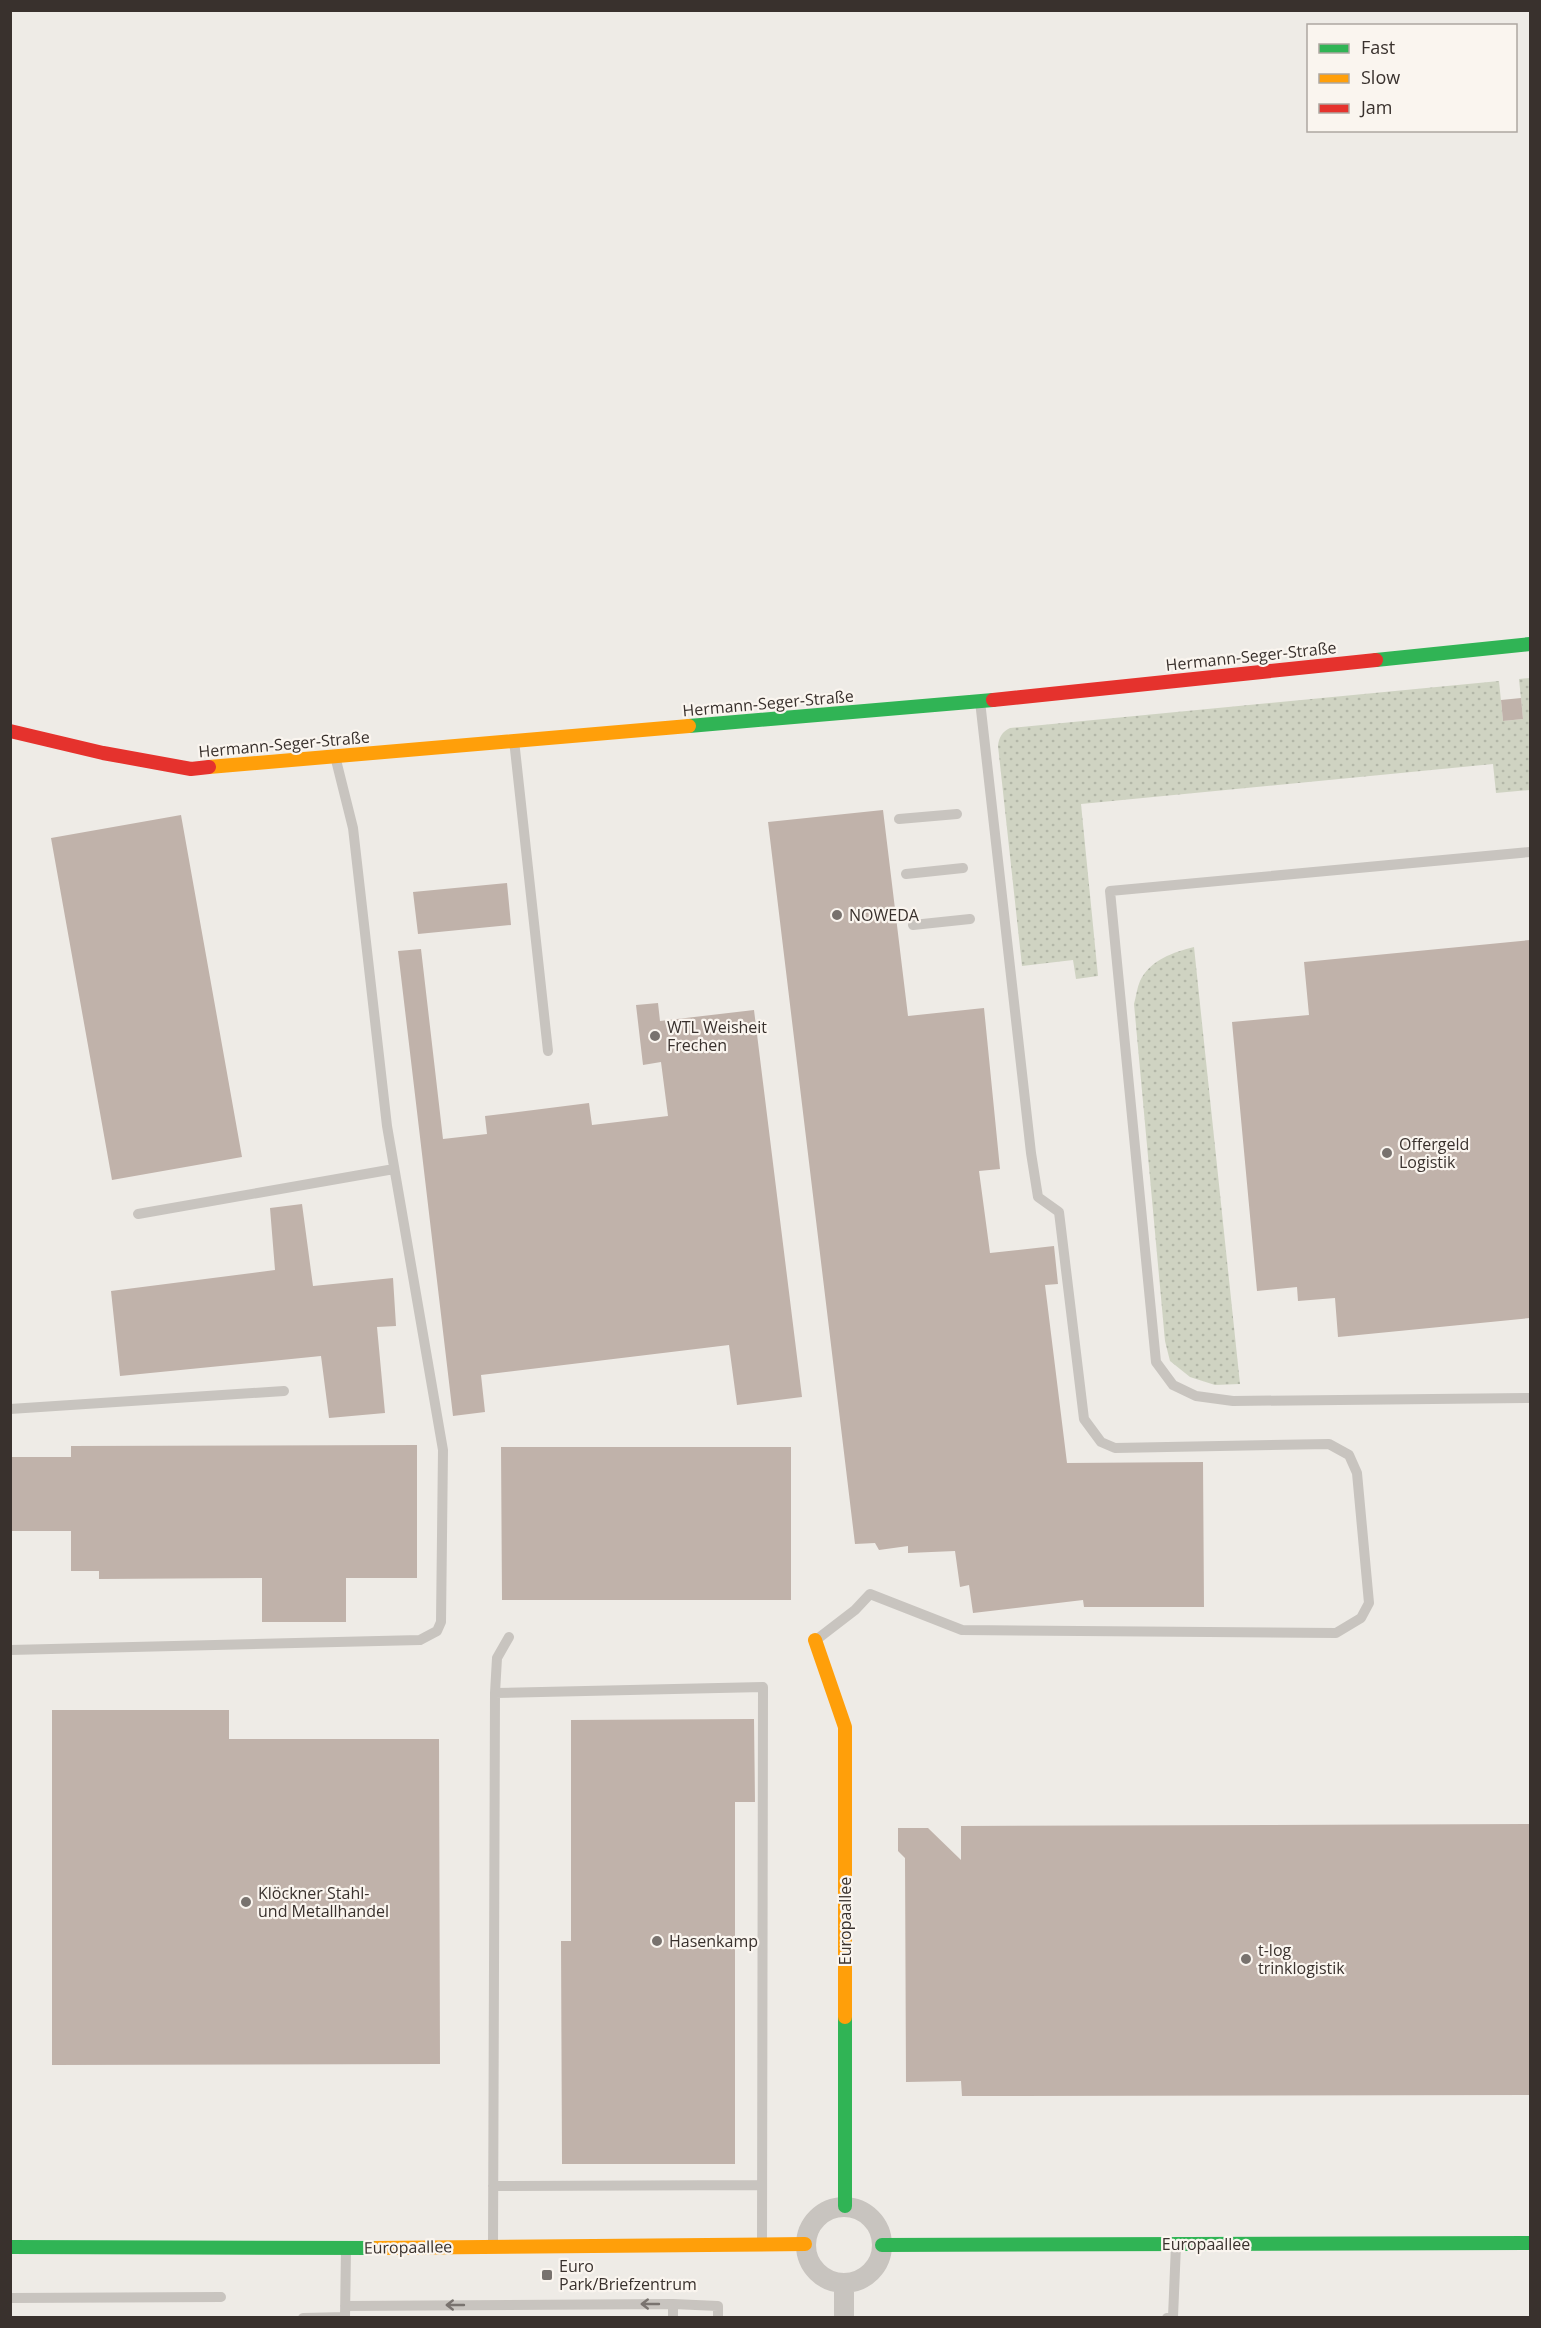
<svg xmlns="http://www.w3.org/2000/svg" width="1541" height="2328" font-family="'Open Sans',sans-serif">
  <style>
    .grass { fill: url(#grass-dots) }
    .building { fill: #c0b2aa }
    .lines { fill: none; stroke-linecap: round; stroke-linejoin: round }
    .lane { stroke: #c8c4bf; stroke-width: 10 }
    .street { stroke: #c8c4bf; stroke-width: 20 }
    .fast { stroke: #30b455; stroke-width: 14 }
    .slow { stroke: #ff9f0a; stroke-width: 14 }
    .jam { stroke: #e5322d; stroke-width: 14 }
    .oneway { stroke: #79736f }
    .poi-dot { fill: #78726e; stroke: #faf5ef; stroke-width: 2 }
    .labels { text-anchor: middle; stroke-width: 4.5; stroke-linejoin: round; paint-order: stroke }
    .street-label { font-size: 16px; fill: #39312d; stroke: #faf5ef }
    .poi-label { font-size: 16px; fill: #39312d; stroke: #faf5ef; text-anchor: start }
  </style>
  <defs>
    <pattern id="grass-dots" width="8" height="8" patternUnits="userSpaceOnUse" patternTransform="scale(1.5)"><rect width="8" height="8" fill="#cfd3c2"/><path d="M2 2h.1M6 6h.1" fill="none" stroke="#b2b6a7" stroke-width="1.8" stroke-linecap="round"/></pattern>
  </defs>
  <rect width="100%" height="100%" fill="#eeebe6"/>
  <path class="grass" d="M1530 678V790L1496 793 1493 764 1081 804 1098 976 1076 979 1073 960 1022 966 998 746C999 737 1002 732 1010 728L1499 681 1503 721 1523 719 1519 679Z
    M1194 947 1240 1384 1215 1385 1190 1377 1170 1361 1165 1341 1134 1004C1136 997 1137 988 1140 981 1150 960 1174 952 1194 947Z"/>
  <path class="building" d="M1521 698 1523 719 1503 721 1501 700Z
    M883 810 908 1016 984 1008 1000 1169 979 1171 990 1253 1054 1246 1058 1284 1045 1285 1067 1463 1203 1462 1204 1607H1084L1083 1600 973 1613 969 1585 960 1587 955 1551 908 1553V1546L879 1550 875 1543 855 1544 768 822Z
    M181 815 242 1157 112 1180 51 838Z
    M507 883 511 925 418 934 413 892Z
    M1530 940V1318L1338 1337 1335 1298 1298 1301 1297 1287 1257 1291 1232 1022 1309 1015 1304 962Z
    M421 949 443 1139 487 1134 485 1116 589 1103 592 1125 668 1116 661 1062 643 1065 636 1005 658 1003 660 1021 754 1010 802 1397 737 1405 729 1345 481 1375 485 1412 453 1416 398 951Z
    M302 1204 313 1286 393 1278 396 1326 377 1327 385 1413 329 1418 321 1356 120 1376 111 1291 275 1270 270 1208Z
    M417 1445V1578H346V1622H262V1578L99 1579V1571H71V1531H10V1457H71V1446Z
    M501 1447H791V1600H502Z
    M52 1710H229V1739H439L440 2064 52 2065Z
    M754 1719 755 1802H735V2164H562L561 1941H571V1720Z
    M1530 1824V2095L962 2096 961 2081 906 2082 905 1858 898 1851V1828H928L961 1860V1826Z"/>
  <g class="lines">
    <path class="lane" d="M514 740 548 1051
      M899 819 957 814
      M1530 852 1110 891 1156 1362 1173 1385 1196 1396 1233 1401 1530 1398
      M906 874 963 868
      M913 925 970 919
      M138 1214 394 1169
      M10 1409 284 1391
      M816 1640 855 1610 870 1594 962 1630 1336 1633 1361 1618 1369 1603 1357 1473 1349 1455 1329 1444 1115 1448 1101 1442 1084 1419 1059 1212 1038 1197 1031 1153 980 701
      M10 1650 420 1640 437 1631 441 1622 443 1450 387 1126 353 828 335 756
      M495 1693 497 1658 509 1637
      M493 2186 762 2185
      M493 2246 495 1693 763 1687 762 2244
      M10 2298 221 2297
      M673 2304V2318
      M345 2306 673 2304 718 2306V2318
      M303 2318 345 2317
      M345 2318 346 2249
      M1167 2318 1173 2317 1176 2245"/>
    <path class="street" d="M806 2245a38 38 0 1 1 76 0a38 38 0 1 1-76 0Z
      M844 2318V2284"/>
    <path class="fast" d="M1376 660 1530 644
      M689 726 993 700
      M845 2017V2206
      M882 2245 1530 2243
      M10 2247 376 2248"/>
    <path class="slow" d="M209 767 689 726
      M815 1640 845 1727V2017
      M376 2248 805 2244"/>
    <path class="jam" d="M993 700 1376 660
      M10 731 103 753 191 769 209 767"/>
  </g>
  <defs><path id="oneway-shaft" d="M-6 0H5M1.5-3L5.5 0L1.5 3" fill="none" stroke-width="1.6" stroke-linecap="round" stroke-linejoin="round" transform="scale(1.5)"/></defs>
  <g class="oneway">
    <use href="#oneway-shaft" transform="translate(650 2304) rotate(180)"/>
    <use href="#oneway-shaft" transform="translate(455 2305) rotate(180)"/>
  </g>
  <g class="poi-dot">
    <circle cx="837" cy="915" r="6"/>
    <circle cx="655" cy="1036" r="6"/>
    <circle cx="1387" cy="1153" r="6"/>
    <circle cx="246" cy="1902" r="6"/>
    <circle cx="657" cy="1941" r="6"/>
    <circle cx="1246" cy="1959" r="6"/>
    <rect x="541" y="2269" width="12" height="12" rx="3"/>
  </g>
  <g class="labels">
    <g class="street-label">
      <text transform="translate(1251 656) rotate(-6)" y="6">Hermann-Seger-Straße</text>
      <text transform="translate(768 703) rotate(-5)" y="6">Hermann-Seger-Straße</text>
      <text transform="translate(284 744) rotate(-5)" y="6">Hermann-Seger-Straße</text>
      <text transform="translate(845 1921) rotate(-90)" y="6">Europaallee</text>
      <text x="1206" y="2250">Europaallee</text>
      <text transform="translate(408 2247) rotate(-1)" y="6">Europaallee</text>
    </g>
    <g class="poi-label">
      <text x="849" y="921">NOWEDA</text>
      <text x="667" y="1033">WTL Weisheit<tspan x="667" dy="18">Frechen</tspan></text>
      <text x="1399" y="1150">Offergeld<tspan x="1399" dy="18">Logistik</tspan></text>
      <text x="258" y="1899">Klöckner Stahl-<tspan x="258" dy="18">und Metallhandel</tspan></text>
      <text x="669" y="1947">Hasenkamp</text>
      <text x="1258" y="1956">t-log<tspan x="1258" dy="18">trinklogistik</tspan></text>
      <text x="559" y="2272">Euro<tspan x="559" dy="18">Park/Briefzentrum</tspan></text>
    </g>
  </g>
  <rect width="1541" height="2328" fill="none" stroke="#39312d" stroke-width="24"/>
  <rect x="1307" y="24" width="210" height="108" fill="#faf5ef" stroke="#ada7a1" stroke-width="1.5"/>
  <rect x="1319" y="44" width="30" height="9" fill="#30b455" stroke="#ada7a1" stroke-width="1.5"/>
  <text x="1361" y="54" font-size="18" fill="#39312d">Fast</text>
  <rect x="1319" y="74" width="30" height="9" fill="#ff9f0a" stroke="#ada7a1" stroke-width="1.5"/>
  <text x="1361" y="84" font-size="18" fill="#39312d">Slow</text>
  <rect x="1319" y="104" width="30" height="9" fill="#e5322d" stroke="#ada7a1" stroke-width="1.5"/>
  <text x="1361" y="114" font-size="18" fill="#39312d">Jam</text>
</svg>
